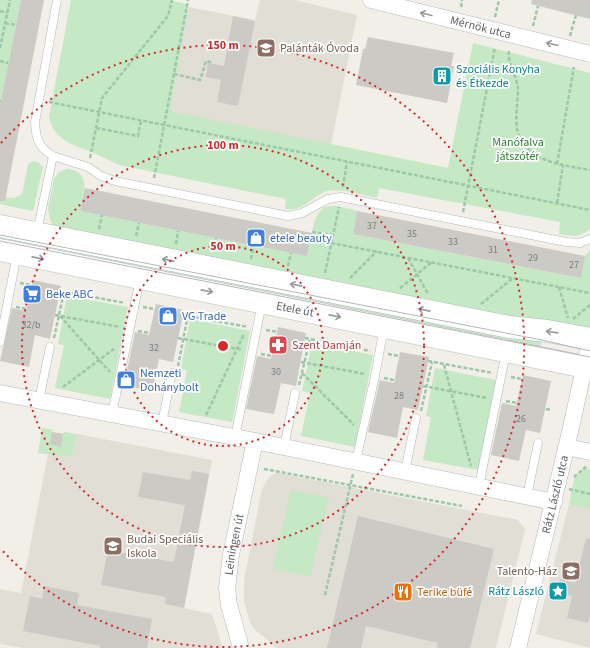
<svg xmlns="http://www.w3.org/2000/svg" width="590" height="648" font-family="'Source Sans 3',sans-serif">
  <style>
    .education { fill: #e1ded6 }
    .green { fill: #c5e8c5 }
    .building { fill: #cccac5 }
    .lines { fill: none; stroke-linecap: round; stroke-linejoin: round }
    .service-casing { stroke: #b5b8bc; stroke-width: 9 }
    .minor-casing { stroke: #b5b8bc; stroke-width: 17 }
    .secondary-casing { stroke: #b6babf; stroke-width: 23 }
    .path { stroke: #9cc7a9; stroke-width: 2.5; stroke-dasharray: 4 2; stroke-linecap: butt }
    .service { stroke: #fff; stroke-width: 8 }
    .minor { stroke: #fff; stroke-width: 16 }
    .secondary { stroke: #fff; stroke-width: 22 }
    .tram { stroke: #b6b7b8; stroke-width: 1 }
    .oneway { stroke: #979a9d }
    .ring { fill: none; stroke: #d62828; stroke-width: 2; stroke-dasharray: 2 4 }
    .labels { text-anchor: middle; stroke-width: 3.5; stroke-linejoin: round; paint-order: stroke }
    .number-label { font-size: 10px; fill: #7a7d7f }
    .street-label { font-size: 12px; fill: #5f6368; stroke: #fff }
    .education-label { font-size: 12px; fill: #785e54; stroke: #fff; text-anchor: start }
    .culture-label { font-size: 12px; fill: #0d838f; stroke: #fff; text-anchor: start }
    .park-label { font-size: 12px; fill: #348238; stroke: #fff }
    .shop-label { font-size: 12px; fill: #366cbe; stroke: #fff; text-anchor: start }
    .health-label { font-size: 12px; fill: #be3a42; stroke: #fff; text-anchor: start }
    .food-label { font-size: 12px; fill: #c56008; stroke: #fff; text-anchor: start }
    .centre { fill: #d62828; stroke: #fff; stroke-width: 2 }
    .ring-label { font-size: 12px; text-anchor: middle; font-weight: bold; fill: #d62828; stroke: #fff; stroke-width: 3.5; stroke-linejoin: round; paint-order: stroke }
  </style>
  <rect width="100%" height="100%" fill="#f1efe8"/>
  <path class="education" d="M260 0H294L357 15 331 145 169 111 189 7 255 20Z
    M77 434 212 460 184 608 212 614 223 648H22L0 644V589L21 593 48 454 72 457Z
    M277 473 518 520 525 529 496 648H277L254 629 250 622 244 602V580L262 489 270 476Z
    M569 504 590 509V648L536 634Z"/>
  <path class="green" d="M0 0H21L0 106Z
    M71 0H168L183 3 189 7 170 111 448 168 473 43 590 73V229C578 238 573 236 559 234L560 222 379 188 377 198C363 195 340 188 327 191 312 196 303 212 285 209L286 199 119 165C111 161 102 157 94 153 74 145 54 141 49 117Z
    M34 161 39 163 43 167 33 211 0 204V197L15 198 22 194 28 165 29 163Z
    M67 169C93 172 83 194 80 211L307 256C312 242 311 207 330 206 338 205 349 209 357 211L353 234 580 278 585 256 590 250V335L53 227 50 219 48 208 54 179 59 172Z
    M0 233 542 339 540 348 0 242Z
    M67 296 128 307 110 399 55 388 64 345 58 344Z
    M190 319 250 331 232 422 179 412 187 370 181 369Z
    M312 343 373 355 355 447 301 436 310 393 302 391Z
    M435 368 496 380 478 470 423 460 431 417 426 416Z
    M42 428 53 430 52 432 63 434 64 432 77 434 72 457 38 453Z
    M585 468 590 469V509L569 504 574 479Z
    M291 490 329 498 310 577 273 568Z"/>
  <path class="building" d="M21 0H44L5 201H0V106Z
    M532 0H590V19L531 4Z
    M233 16 255 21 238 106 217 102 221 80 206 77 208 63 224 66Z
    M368 37 454 53 451 66H454L447 103 356 85 363 49H365Z
    M85 188 312 233 307 256 80 211Z
    M357 211 585 256 581 278 353 234Z
    M33 280 61 286 50 339 35 335 29 367 0 361 12 308 26 311Z
    M156 304 184 310 173 362 159 359 152 391 124 385 135 332 149 335Z
    M278 327 306 333 296 386 281 383 274 414 246 409 257 356 271 359Z
    M400 352 429 357 418 410 403 407 397 438 368 432 380 380 394 383Z
    M523 375 551 381 540 433 526 430 519 461 491 455 502 403 516 406Z
    M52 432 63 434 61 447 50 444Z
    M192 471 209 474 184 608 165 604 166 597 101 585 108 550 174 562 185 505 138 497 143 472 190 480Z
    M358 516 494 549 470 648H437L438 643 366 626 361 648H327Z
    M586 538 590 539V616L588 623 567 618 572 596 557 592 560 579 575 583Z
    M44 586 79 593 77 605 152 619 147 648H100V646L23 631 30 596 42 599Z"/>
  <g class="lines">
    <defs>
      <path id="service" d="M53 156 88 167 101 176 115 181 288 216 302 213 328 199 341 197 566 242 580 243 590 239
        M37 232 53 156C38 147 36 139 35 122L57 0
        M0 342 17 254
        M39 400 50 347
        M112 414 140 279
        M162 423 172 373
        M235 437 262 303
        M284 447 295 393
        M356 461 375 376 384 327
        M405 471 416 418
        M479 486 506 352
        M527 496 538 443"/>
      <g id="minor">
        <path id="s1" d="M371 0 590 54"/>
        <path d="M0 393 255 441 554 502"/>
        <path d="M566 447 590 452"/>
        <path id="s2" d="M241 648 229 605 227 588 231 555 255 441"/>
        <path id="s3" d="M518 648 570 432 590 341"/>
      </g>
      <g id="secondary">
        <path d="M0 226 509 327 547 331 590 339"/>
        <path id="s4" d="M0 250 590 368"/>
      </g>
    </defs>
    <use href="#service" class="service-casing"/>
    <use href="#minor" class="minor-casing"/>
    <use href="#secondary" class="secondary-casing"/>
    <path class="path" d="M461 7 462 0
      M0 11 7 13
      M495 17 499 0
      M5 23 16 25
      M533 26 538 6
      M570 36 576 15
      M0 48 10 0
      M509 51C507 64 517 76 518 89 518 102 515 116 517 129 524 162 563 165 590 170
      M0 61 8 63
      M174 74 200 80 206 61 210 62V64
      M0 101H1
      M49 102 590 210
      M96 128 138 136 141 120
      M90 158 102 98 168 16 172 0
      M557 164 574 67
      M154 178 188 0
      M343 187 347 162
      M557 203 563 165
      M463 212 495 47
      M99 229 102 215
      M312 232 333 235
      M136 236 139 223
      M331 243 590 293
      M176 244 178 231
      M213 251 216 238
      M408 258 428 294
      M251 259 254 245
      M288 266 291 253
      M325 273 339 207
      M350 278 377 251
      M20 283 32 285
      M559 287 568 318
      M400 288 432 262
      M60 291 125 303
      M481 304 513 278
      M16 307 27 309
      M143 307 155 309
      M55 315 120 327
      M183 315 248 327
      M60 316 110 372
      M573 319 590 305
      M266 330 277 332
      M138 331 150 333
      M54 338 64 292
      M178 338 243 350
      M305 338 370 351
      M261 354 272 356
      M388 354 399 356
      M428 361 493 373
      M301 362 365 374
      M444 365 471 466
      M178 366 188 315
      M302 373 354 425
      M511 377 522 379
      M384 378 394 380
      M299 385 310 339
      M423 386 487 398
      M63 387 115 348
      M506 401 517 403
      M546 409 551 410
      M421 411 432 362
      M206 415 244 334
      M264 469 462 506
      M574 477 587 466
      M569 489 590 494
      M325 595 353 474"/>
    <use href="#service" class="service"/>
    <use href="#minor" class="minor"/>
    <use href="#secondary" class="secondary"/>
    <path class="tram" d="M0 235 542 340 590 351
      M0 241 590 357"/>
  </g>
  <defs><path id="oneway-shaft" d="M-6 0H5M1.5-3L5.5 0L1.5 3" fill="none" stroke-width="1.6" stroke-linecap="round" stroke-linejoin="round"/></defs>
  <g class="oneway">
    <use href="#oneway-shaft" transform="translate(426 14) rotate(-166)"/>
    <use href="#oneway-shaft" transform="translate(552 44) rotate(-166)"/>
    <use href="#oneway-shaft" transform="translate(38 258) rotate(11)"/>
    <use href="#oneway-shaft" transform="translate(168 260) rotate(-169)"/>
    <use href="#oneway-shaft" transform="translate(296 285) rotate(-169)"/>
    <use href="#oneway-shaft" transform="translate(207 291) rotate(11)"/>
    <use href="#oneway-shaft" transform="translate(424 310) rotate(-169)"/>
    <use href="#oneway-shaft" transform="translate(335 316) rotate(11)"/>
    <use href="#oneway-shaft" transform="translate(552 332) rotate(-172)"/>
  </g>
  <g class="ring">
    <circle cx="223" cy="346" r="100"/>
    <circle cx="223" cy="346" r="201"/>
    <path d="M1 143A301 301 0 1 1 1 549"/>
  </g>
  <defs>
    <symbol id="school-square" viewBox="-11 -11 22 22"><rect x="-9" y="-9" width="18" height="18" rx="4" fill="#8d6e63" stroke="#fff"/><path d="M0-5L7-2L0 1L-7-2ZM-4 1L0 2.5L4 1V4Q0 6-4 4Z" fill="#fff"/></symbol>
    <symbol id="building-square" viewBox="-11 -11 22 22"><rect x="-9" y="-9" width="18" height="18" rx="4" fill="#0f9aa8" stroke="#fff"/><path d="M-4-6H4V6H1V3H-1V6H-4ZM-2.5-4.3h1.7v1.8h-1.7ZM.8-4.3h1.7v1.8H.8ZM-2.5-1h1.7V.8h-1.7ZM.8-1h1.7V.8H.8Z" fill="#fff"/></symbol>
    <symbol id="shop-square" viewBox="-11 -11 22 22"><rect x="-9" y="-9" width="18" height="18" rx="4" fill="#3f7fe0" stroke="#fff"/><path d="M-5-2.5h2.3a2.7 3.5 0 0 1 5.4 0H5L5.5 6h-11ZM-1.5-2.5h3a1.5 2.3 0 0 0-3 0Z" fill="#fff"/></symbol>
    <symbol id="supermarket-square" viewBox="-11 -11 22 22"><rect x="-9" y="-9" width="18" height="18" rx="4" fill="#3f7fe0" stroke="#fff"/><path d="M-6-5.5h2.5l.6 2H6L4.5 2H-2.5L-4.4-4H-6ZM-1.5 3.2a1.3 1.3 0 1 0 .1 0ZM3 3.2a1.3 1.3 0 1 0 .1 0Z" fill="#fff"/></symbol>
    <symbol id="pharmacy-square" viewBox="-11 -11 22 22"><rect x="-9" y="-9" width="18" height="18" rx="4" fill="#e0444e" stroke="#fff"/><path d="M-2-6h4v4h4v4h-4v4h-4v-4h-4v-4h4Z" fill="#fff"/></symbol>
    <symbol id="sight-square" viewBox="-11 -11 22 22"><rect x="-9" y="-9" width="18" height="18" rx="4" fill="#0f9aa8" stroke="#fff"/><path d="M0-6L1.8-2.2L6-1.7L2.9 1.2L3.7 5.4L0 3.3L-3.7 5.4L-2.9 1.2L-6-1.7L-1.8-2.2Z" fill="#fff"/></symbol>
    <symbol id="restaurant-square" viewBox="-11 -11 22 22"><rect x="-9" y="-9" width="18" height="18" rx="4" fill="#e8710a" stroke="#fff"/><path d="M-5-6h1v4h1v-4h1v4h1v-4h1v5L-1.5 .5V6h-2V.5L-5-1ZM5-6V6H3V1.5H1.5Q1.5-4 5-6Z" fill="#fff"/></symbol>
  </defs>
  <g fill-rule="evenodd">
    <use href="#school-square" x="255" y="37" width="22" height="22"/>
    <use href="#building-square" x="431" y="65" width="22" height="22"/>
    <use href="#shop-square" x="245" y="227" width="22" height="22"/>
    <use href="#supermarket-square" x="21" y="283" width="22" height="22"/>
    <use href="#shop-square" x="157" y="305" width="22" height="22"/>
    <use href="#pharmacy-square" x="267" y="334" width="22" height="22"/>
    <use href="#shop-square" x="115" y="369" width="22" height="22"/>
    <use href="#school-square" x="102" y="535" width="22" height="22"/>
    <use href="#school-square" x="560" y="560" width="22" height="22"/>
    <use href="#sight-square" x="547" y="580" width="22" height="22"/>
    <use href="#restaurant-square" x="392" y="581" width="22" height="22"/>
  </g>
  <g class="labels">
    <g class="number-label">
      <text x="372" y="229">37</text>
      <text x="412" y="237">35</text>
      <text x="453" y="245">33</text>
      <text x="493" y="253">31</text>
      <text x="533" y="261">29</text>
      <text x="574" y="268">27</text>
      <text x="31" y="328">32/b</text>
      <text x="154" y="351">32</text>
      <text x="276" y="375">30</text>
      <text x="399" y="399">28</text>
      <text x="521" y="422">26</text>
    </g>
    <g class="street-label">
      <text dy="4" stroke="none"><textPath href="#s1" startOffset="113">Mérnök utca</textPath></text>
      <text dy="4" stroke="none"><textPath href="#s4" startOffset="301">Etele út</textPath></text>
      <text dy="4" stroke="none"><textPath href="#s3" startOffset="158">Rátz László utca</textPath></text>
      <text dy="4" stroke="none"><textPath href="#s2" startOffset="106">Leiningen út</textPath></text>
    </g>
    <g class="education-label">
      <text x="280" y="52">Palánták Óvoda</text>
      <text x="127" y="543">Budai Speciális<tspan x="127" dy="14">Iskola</tspan></text>
      <text x="557" y="575" text-anchor="end">Talento-Ház</text>
    </g>
    <g class="culture-label">
      <text x="456" y="73">Szociális Konyha<tspan x="456" dy="14">és Étkezde</tspan></text>
      <text x="544" y="595" text-anchor="end">Rátz László</text>
    </g>
    <g class="park-label">
      <text x="518" y="146">Manófalva<tspan x="518" dy="14">játszótér</tspan></text>
    </g>
    <g class="shop-label">
      <text x="270" y="242">etele beauty</text>
      <text x="46" y="298">Beke ABC</text>
      <text x="182" y="320">VG Trade</text>
      <text x="140" y="377">Nemzeti<tspan x="140" dy="14">Dohánybolt</tspan></text>
    </g>
    <g class="health-label">
      <text x="292" y="349">Szent Damján</text>
    </g>
    <g class="food-label">
      <text x="417" y="596">Terike büfé</text>
    </g>
  </g>
  <circle cx="223" cy="346" r="6" class="centre"/>
  <g class="ring-label">
    <text x="223" y="49">150 m</text>
    <text x="223" y="149">100 m</text>
    <text x="223" y="250">50 m</text>
  </g>
</svg>
